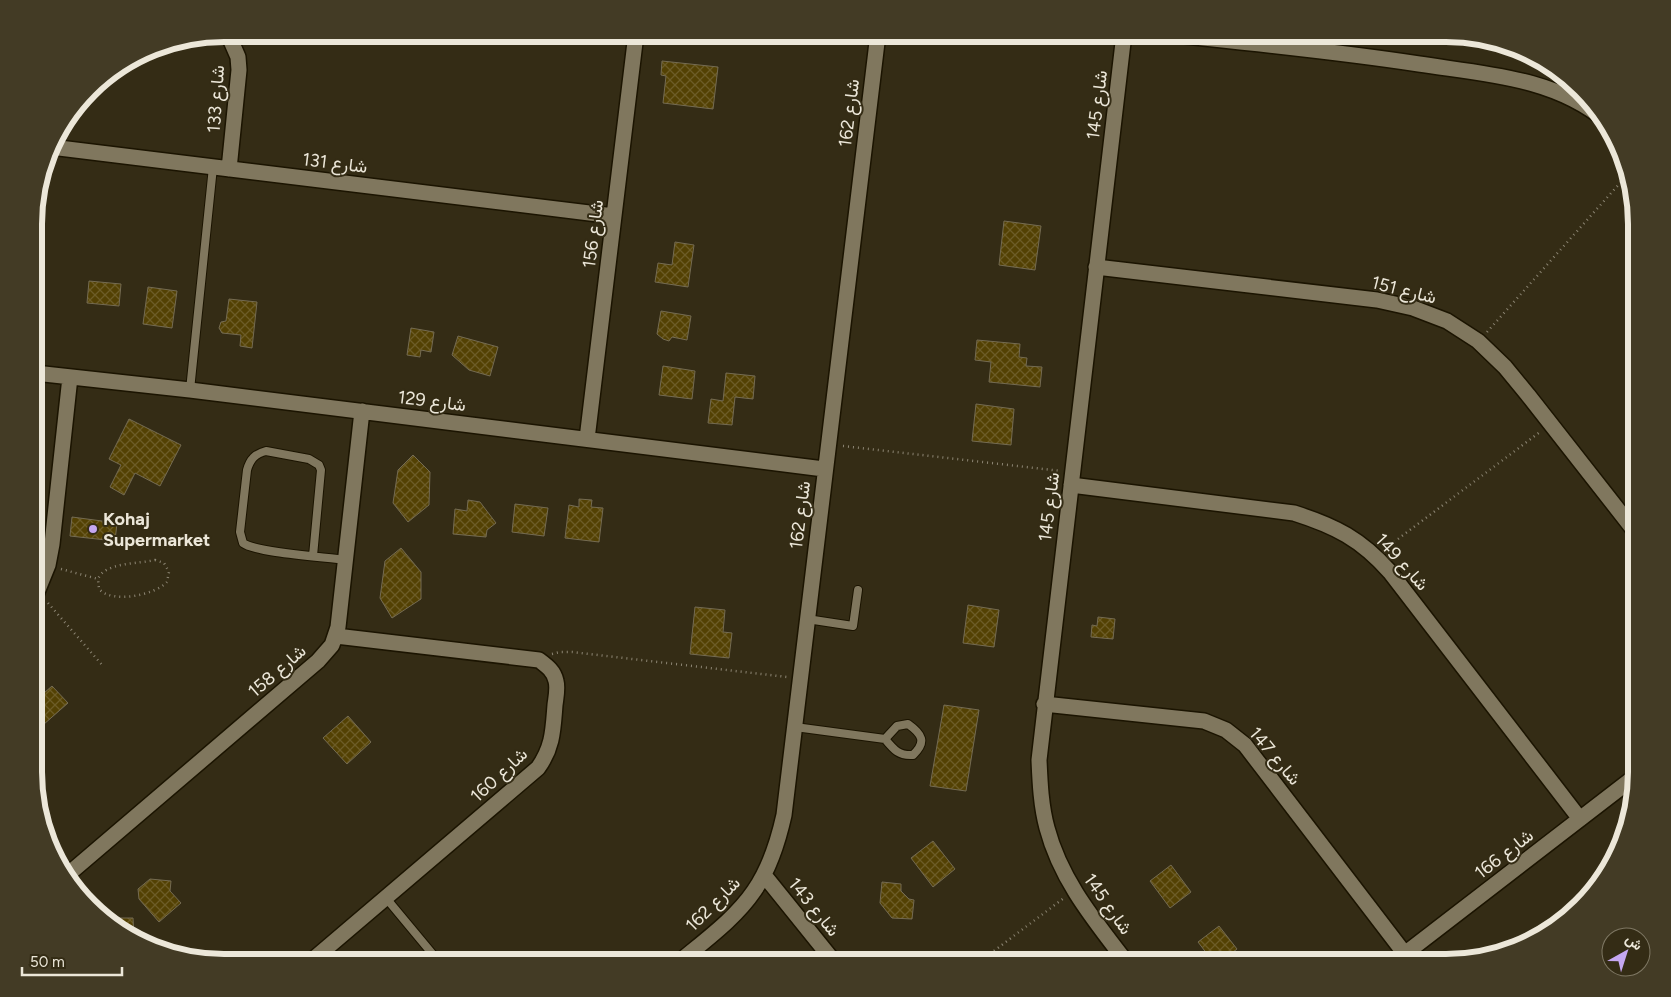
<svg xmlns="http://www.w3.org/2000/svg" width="1671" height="997" font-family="Figtree,Vazirmatn,sans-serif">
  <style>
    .building { fill: url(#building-cross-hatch); stroke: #746b52 }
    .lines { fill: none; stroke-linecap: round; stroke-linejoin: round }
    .lane-casing { stroke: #1b1401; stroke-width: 10 }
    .street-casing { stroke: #1b1401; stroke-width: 18 }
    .path { stroke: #8d8674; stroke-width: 2.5; stroke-dasharray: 1 4; stroke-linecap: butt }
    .lane { stroke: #80775e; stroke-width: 8 }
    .street { stroke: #80775e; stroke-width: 15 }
    .poi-dot { fill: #c5a7f1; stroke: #342c15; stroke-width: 2 }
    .labels { text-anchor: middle; stroke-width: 4; stroke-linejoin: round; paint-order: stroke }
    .street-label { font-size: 18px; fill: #ece7d9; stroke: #342c15 }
    .poi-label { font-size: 18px; font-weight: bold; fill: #ece7d9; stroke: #342c15; text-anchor: start }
    .rim { fill: none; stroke: #ece7d9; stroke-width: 6 }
  </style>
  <defs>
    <pattern id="building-cross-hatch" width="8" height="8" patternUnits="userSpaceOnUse" patternTransform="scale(1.25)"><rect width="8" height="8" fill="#534103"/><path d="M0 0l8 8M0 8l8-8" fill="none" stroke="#6c5c27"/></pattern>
  </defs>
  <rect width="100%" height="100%" fill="#342c15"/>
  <path class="building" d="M662 61 718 67 713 109 663 103 666 76 661 75Z
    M1004 221 1041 226 1035 270 999 265Z
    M675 242 694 245 688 287 655 282 658 263 672 265Z
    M89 281 121 284 119 306 87 303Z
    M148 287 177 291 172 328 143 324Z
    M229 299 257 302 252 348 240 346 241 335 222 333 219 328 221 322 226 321Z
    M661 311 691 316 687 340 672 337 669 341 663 339 657 334Z
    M411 328 434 332 431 352 421 350 420 357 407 355Z
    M458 336 498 347 490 376 469 370 452 355Z
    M977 340 1020 344 1019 357 1027 358 1026 366 1042 367 1040 387 989 382 991 362 975 360Z
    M663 366 695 371 692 399 659 395Z
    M726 373 755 376 753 399 735 397 732 425 708 423 711 399 723 401Z
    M976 404 1014 409 1011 445 972 441Z
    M129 419 181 445 160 486 135 473 124 495 110 487 121 465 109 459Z
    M413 455 430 472 429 505 408 522 393 503 398 470Z
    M579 499 592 500 591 507 603 508 599 542 565 538 569 505 579 507Z
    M468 500 480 502 496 523 487 530 486 537 453 534 455 509 467 511Z
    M515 504 548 508 544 536 512 532Z
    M72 517 117 523 115 541 70 536Z
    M401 548 421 572V599L392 618 380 598 385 561Z
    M968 605 999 610 994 647 963 643Z
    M695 607 725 610 723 632 732 633 729 658 690 654Z
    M1098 617 1115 619 1113 639 1091 637 1092 625 1097 626Z
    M52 686 68 703 35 732V701Z
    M944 705 979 710 966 791 930 786Z
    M348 716 371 742 347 764 323 738Z
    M933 841 955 869 933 887 911 858Z
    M1171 865 1191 892 1170 908 1150 881Z
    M150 879 171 881 170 891 181 903 159 922 139 899 138 889Z
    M882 882 901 884V891L909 899 914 900 912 919 892 918 880 903Z
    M108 918H133L134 939 129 937Z
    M1219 926 1237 949 1219 963H1214L1198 942Z"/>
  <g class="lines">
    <defs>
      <path id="lane" d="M190 390 213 167
        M313 556 321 470 319 465 309 459 266 451C255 454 250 459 247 470L240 532 243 543C256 553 326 557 346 560
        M807 619 853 626 858 590
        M795 727 885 739 897 726 908 724C922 734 927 742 913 755 899 756 894 750 885 739
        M386 898 440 963"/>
      <path id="street" d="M228 34 238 57 239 70 229 169
        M1124 34 1039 760C1040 783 1041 806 1047 828 1061 881 1095 921 1127 963
        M1166 34C1250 43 1335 51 1419 64 1483 74 1554 77 1606 121
        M51 147 614 216
        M1096 267 1377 300 1413 308 1447 321 1478 341 1505 367 1528 395 1637 534
        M35 373 190 390 824 469
        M587 439 636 34
        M1071 485 1294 513C1335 526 1361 539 1390 572L1580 819
        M35 597 48 565 52 544 70 377
        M1044 704 1204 721 1226 730 1245 745 1405 954
        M764 875 835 963
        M65 877 318 661 332 645 338 627 362 411
        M309 963 538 768C553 747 553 730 555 705 556 697 558 688 556 681 554 671 547 666 539 660L336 636
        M678 963C704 941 735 919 754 891 770 868 778 842 784 815L878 34
        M1393 963 1637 775"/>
    </defs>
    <use href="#lane" class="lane-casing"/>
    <use href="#street" class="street-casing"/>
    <path class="path" d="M1487 332 1629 173
      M843 446 1061 471
      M1386 548 1540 432
      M155 560 164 563 169 572 167 582C155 595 112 604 99 589L98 579C105 562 139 564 155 560Z
      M61 569 98 579
      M48 603 103 666
      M552 654 560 652H572L787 677
      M978 963 1064 898"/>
    <use href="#lane" class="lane"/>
    <use href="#street" class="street"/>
  </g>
  <circle class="poi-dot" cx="93" cy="529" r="5"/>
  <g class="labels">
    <g class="street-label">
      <text transform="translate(216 99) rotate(-86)" y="6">شارع 133</text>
      <text transform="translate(1097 105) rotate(-83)" y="6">شارع 145</text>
      <text transform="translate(849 113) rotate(-83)" y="6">شارع 162</text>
      <text transform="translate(335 163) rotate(7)" y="6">شارع 131</text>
      <text transform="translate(593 234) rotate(-83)" y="6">شارع 156</text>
      <text transform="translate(1404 290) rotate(14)" y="6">شارع 151</text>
      <text transform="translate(432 401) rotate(7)" y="6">شارع 129</text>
      <text transform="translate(1049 507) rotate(-83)" y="6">شارع 145</text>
      <text transform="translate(800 515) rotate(-83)" y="6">شارع 162</text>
      <text transform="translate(1402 562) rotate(48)" y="6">شارع 149</text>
      <text transform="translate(277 671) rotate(-41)" y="6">شارع 158</text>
      <text transform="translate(1275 756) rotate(50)" y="6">شارع 147</text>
      <text transform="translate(499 775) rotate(-43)" y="6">شارع 160</text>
      <text transform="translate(1504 854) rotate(-38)" y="6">شارع 166</text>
      <text transform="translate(713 904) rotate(-45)" y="6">شارع 162</text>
      <text transform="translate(1108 904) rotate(55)" y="6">شارع 145</text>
      <text transform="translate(814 907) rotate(51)" y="6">شارع 143</text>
    </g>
    <g class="poi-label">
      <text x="103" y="525">Kohaj<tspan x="103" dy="21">Supermarket</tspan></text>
    </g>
  </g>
  <path d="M0 0H1671V997H0ZM224 42H1446A182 182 0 0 1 1628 224V772A182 182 0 0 1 1446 954H224A182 182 0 0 1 42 772V224A182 182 0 0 1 224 42Z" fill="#433b25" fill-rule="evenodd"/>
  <path class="rim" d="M224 42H1446A182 182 0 0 1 1628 224V772A182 182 0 0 1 1446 954H224A182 182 0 0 1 42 772V224A182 182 0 0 1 224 42Z"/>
  <g transform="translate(1626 952) rotate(39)"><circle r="24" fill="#342c15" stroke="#7e7763"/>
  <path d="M0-4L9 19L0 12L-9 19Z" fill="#c5a7f1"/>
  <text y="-8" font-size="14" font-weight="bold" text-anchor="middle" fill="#ece7d9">ش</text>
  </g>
  <path d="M22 967v8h100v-8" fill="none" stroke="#ece7d9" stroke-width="2.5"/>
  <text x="30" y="967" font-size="15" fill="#ece7d9" stroke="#342c15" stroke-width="4" paint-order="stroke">50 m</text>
</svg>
